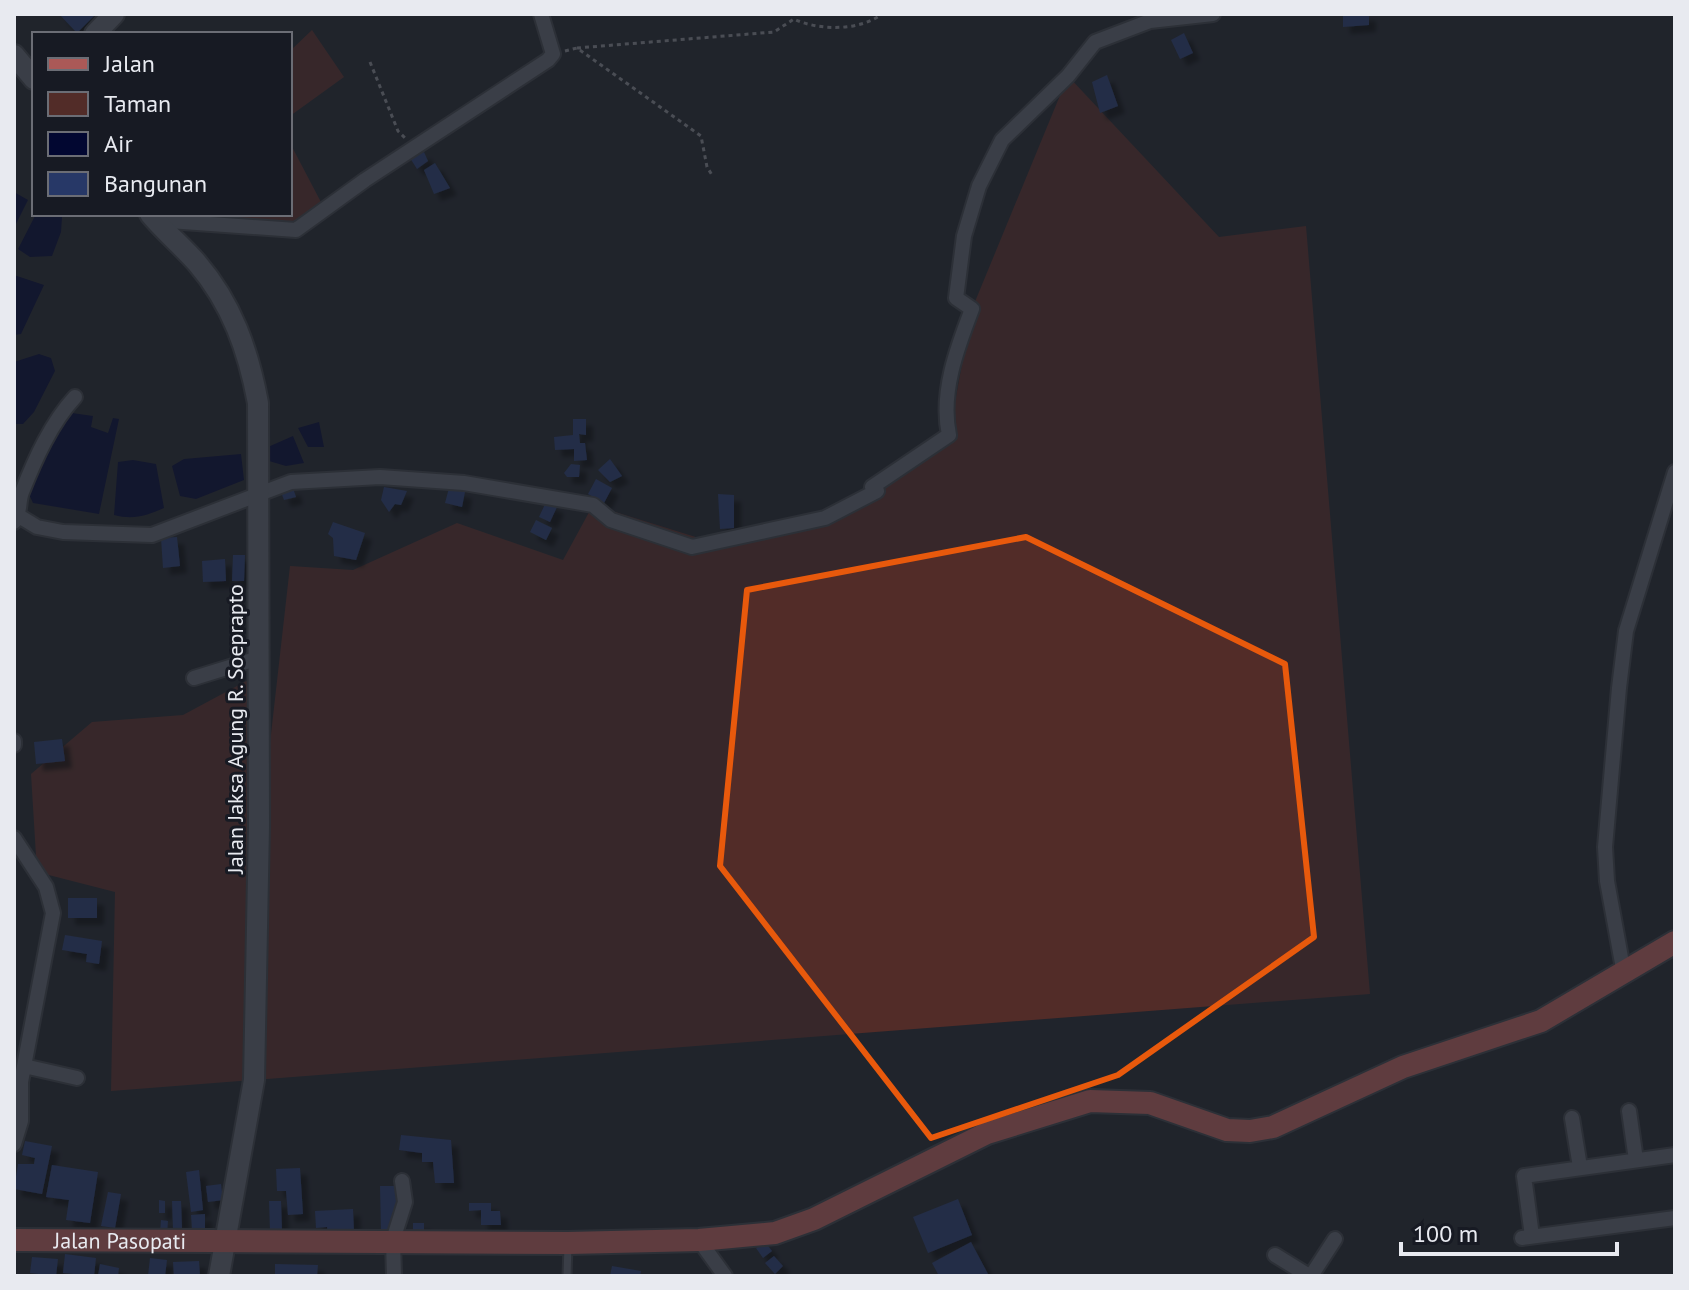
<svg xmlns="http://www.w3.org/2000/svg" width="1689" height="1290" font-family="'PT Sans',sans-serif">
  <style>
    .green { fill: #522c28 }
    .water { fill: #020731 }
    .building { fill: #273867; filter: url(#shadow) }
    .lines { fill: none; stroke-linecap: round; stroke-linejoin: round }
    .lane-casing { stroke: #3b3e45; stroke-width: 11 }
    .street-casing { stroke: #3b3e45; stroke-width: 18 }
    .secondary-casing { stroke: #3b3e45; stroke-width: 24 }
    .primary-casing { stroke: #3b3e45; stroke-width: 26 }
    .path { stroke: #7c7f86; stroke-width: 3; stroke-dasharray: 4 4; stroke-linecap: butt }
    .lane { stroke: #595e68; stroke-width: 7 }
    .street { stroke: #595e68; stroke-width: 14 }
    .secondary { stroke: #595e68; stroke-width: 20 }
    .primary { stroke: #ab5957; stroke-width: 22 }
    .marked { fill: none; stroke: #e8590c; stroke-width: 6; stroke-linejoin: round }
    .labels { text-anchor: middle; stroke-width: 6; stroke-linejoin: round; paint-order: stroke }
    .street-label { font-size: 22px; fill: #e8eaf0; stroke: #171a23 }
  </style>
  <defs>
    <filter id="shadow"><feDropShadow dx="7" dy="7" stdDeviation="2" flood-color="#0009"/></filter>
  </defs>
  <rect width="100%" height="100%" fill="#20242c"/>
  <path class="green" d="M312 30 344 77 290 116V51Z
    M1068 76 1219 237 1306 226 1370 994 111 1091 115 892 37 872 31 774 92 722 183 715 250 679 262 814 290 566 353 570 457 523 563 560 593 505 718 544 825 518 949 435 972 309Z
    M290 143 323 206 296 226 181 220 185 214H290Z"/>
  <path class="water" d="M14 192 28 200 14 228Z
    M36 214 62 217 61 232 52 256 30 257 18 249Z
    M14 275 44 285 21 334 14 335Z
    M39 354 51 358 55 371 34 412 23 424H14V362Z
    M65 412 93 416 91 427 108 433 113 418 119 419 99 514 33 503 26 488Z
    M319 422 324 447H308L298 428Z
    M293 436 304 463 286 466 269 461 268 447Z
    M241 454 244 480 196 499 180 496 172 466 184 459Z
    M133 460 156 464 164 508C146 516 133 520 114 515L118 462Z"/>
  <path class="building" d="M59 14H96L77 33Z
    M1343 14H1369V25L1343 27Z
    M1184 33 1193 53 1180 59 1171 40Z
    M1107 75 1118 106 1100 113 1092 82Z
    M424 152 428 161 417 169 410 158Z
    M435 163 450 188 434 194 424 170Z
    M573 419H586V435L579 434 580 443H585L587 460 574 461V449L555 450 554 437 573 435Z
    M610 459 622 476 610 482 598 470Z
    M571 464 580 465 579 477H567L564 473Z
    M596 479 612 488 604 503 588 494Z
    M384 487 407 491 401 505 395 504 389 512 381 500Z
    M293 488 296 497 284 500 281 492Z
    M449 488 465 492 462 507 445 503Z
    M718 494 734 495V528L720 529Z
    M546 502 557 507 550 522 539 517Z
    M536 520 552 528 546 540 530 532Z
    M333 522 365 533 356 560 334 556 333 538 328 534Z
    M177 537 180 566 163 568 161 538Z
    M233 555H245L244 581H232Z
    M225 559 226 581 203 582 202 561Z
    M62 739 65 761 36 764 34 742Z
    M68 898H97V918H68Z
    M65 935 102 941 99 964 86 962 87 954 62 950Z
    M401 1135 451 1140 454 1183H435L433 1162H422V1153L399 1150Z
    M25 1141 52 1146 42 1194 14 1189 18 1164H34L35 1158 22 1155Z
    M52 1165 98 1172 90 1223 66 1220 69 1200 46 1197Z
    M300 1168 303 1214 288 1215 286 1191H277L276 1169Z
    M199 1170 203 1210 191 1212 186 1172Z
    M221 1184 223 1200 208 1202 206 1186Z
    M380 1186H397L398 1232H381Z
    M108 1192 121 1194 115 1228 101 1226Z
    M958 1199 972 1235 928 1253 913 1217Z
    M159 1200 165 1201V1213H159Z
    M172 1201H181L182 1228H173Z
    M269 1201H281L282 1231H270Z
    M469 1203H491V1211H500L501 1225H481V1210L469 1211Z
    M353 1209 354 1232 328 1233 327 1227 316 1228 315 1211Z
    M205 1214V1229H192L191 1215Z
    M161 1220 168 1221 167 1234 160 1233Z
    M413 1223H424V1233H413Z
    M765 1242 772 1251 763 1258 756 1248Z
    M971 1242 988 1274 939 1276 932 1263Z
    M65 1254 96 1258 94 1276 63 1273Z
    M774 1256 783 1266 775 1274 765 1263Z
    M32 1257 58 1259 56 1276 30 1273Z
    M150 1258 167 1260 165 1276H148Z
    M199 1261 200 1276H174L173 1262Z
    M100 1264 119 1268 118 1276H98Z
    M275 1264 318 1265 317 1276H275Z
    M612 1266 641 1271 640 1276H610Z"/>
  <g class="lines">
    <defs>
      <path id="lane" d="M567 1276 568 1246"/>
      <path id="street" d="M155 220 296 230 365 180 548 60 553 54 541 14
        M14 513 37 527 63 532 152 535 291 482 380 477 464 483 593 505 611 520 692 547 825 518 877 491 872 487 949 435C940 393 957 348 972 309L956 298 964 236 979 186 1002 140 1068 76 1095 42 1150 21 1213 14
        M14 522C21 513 18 502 22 492 35 459 51 423 75 397
        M194 678 259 658
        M14 741V745
        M14 838 46 887 53 913 21 1082V1121L14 1144
        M1624 974 1607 881 1605 847 1619 688 1626 631 1675 472
        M24 1066 77 1078
        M1629 1111 1636 1160
        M1572 1118 1580 1167
        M1532 1236 1524 1176 1675 1155
        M1522 1238 1675 1218
        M699 1240 725 1276
        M1275 1255 1309 1276
        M394 1276 393 1240 405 1202 402 1181
        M1311 1276 1335 1239"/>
      <path id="secondary" d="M95 34 114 14
        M14 55 34 79
        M150 214C164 231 182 246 197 263 232 304 248 350 258 403L259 826 254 1080 219 1276"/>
      <g id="primary">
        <path id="s1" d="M14 1240 568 1243 699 1240 775 1233 814 1219 987 1133 1090 1101 1150 1103 1227 1130 1250 1131 1273 1127 1403 1067 1541 1021 1675 942"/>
      </g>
    </defs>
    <use href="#lane" class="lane-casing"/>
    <use href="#street" class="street-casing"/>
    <use href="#secondary" class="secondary-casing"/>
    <use href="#primary" class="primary-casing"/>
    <path class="path" d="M577 48 774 32 794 19C819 31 860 31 882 14
      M565 51 577 48 701 136 707 167 712 175
      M370 62 398 131 406 139"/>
    <use href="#lane" class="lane"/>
    <use href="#street" class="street"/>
    <use href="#secondary" class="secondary"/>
    <use href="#primary" class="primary"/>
  </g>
  <path d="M0 0H1689V1290H0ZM1026 537 1285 664 1314 937 1118 1075 931 1138 720 866 747 590Z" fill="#20242c" fill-opacity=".55" fill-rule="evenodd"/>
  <path class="marked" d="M1026 537 1285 664 1314 937 1118 1075 931 1138 720 866 747 590Z"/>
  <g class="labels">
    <g class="street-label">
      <text transform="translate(235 729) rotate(-90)" y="8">Jalan Jaksa Agung R. Soeprapto</text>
      <text dy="8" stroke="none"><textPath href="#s1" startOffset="106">Jalan Pasopati</textPath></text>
    </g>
  </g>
  <rect width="1689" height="1290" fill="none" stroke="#e8eaf0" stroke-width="32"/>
  <rect x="32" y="32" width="260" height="184" fill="#171a23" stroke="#6b6d75" stroke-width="2"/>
  <rect x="48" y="58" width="40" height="12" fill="#ab5957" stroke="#6b6d75" stroke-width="2"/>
  <text x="104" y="72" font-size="24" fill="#e8eaf0">Jalan</text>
  <rect x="48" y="92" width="40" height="24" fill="#522c28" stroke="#6b6d75" stroke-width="2"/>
  <text x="104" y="112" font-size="24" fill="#e8eaf0">Taman</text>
  <rect x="48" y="132" width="40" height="24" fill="#020731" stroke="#6b6d75" stroke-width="2"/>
  <text x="104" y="152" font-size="24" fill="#e8eaf0">Air</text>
  <rect x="48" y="172" width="40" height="24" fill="#273867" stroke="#6b6d75" stroke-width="2"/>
  <text x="104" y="192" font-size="24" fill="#e8eaf0">Bangunan</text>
  <path d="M1401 1242v12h216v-12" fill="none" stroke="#e8eaf0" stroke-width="4"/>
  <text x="1413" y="1242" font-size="24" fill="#e8eaf0" stroke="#171a23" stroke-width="6" paint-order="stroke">100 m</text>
</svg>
